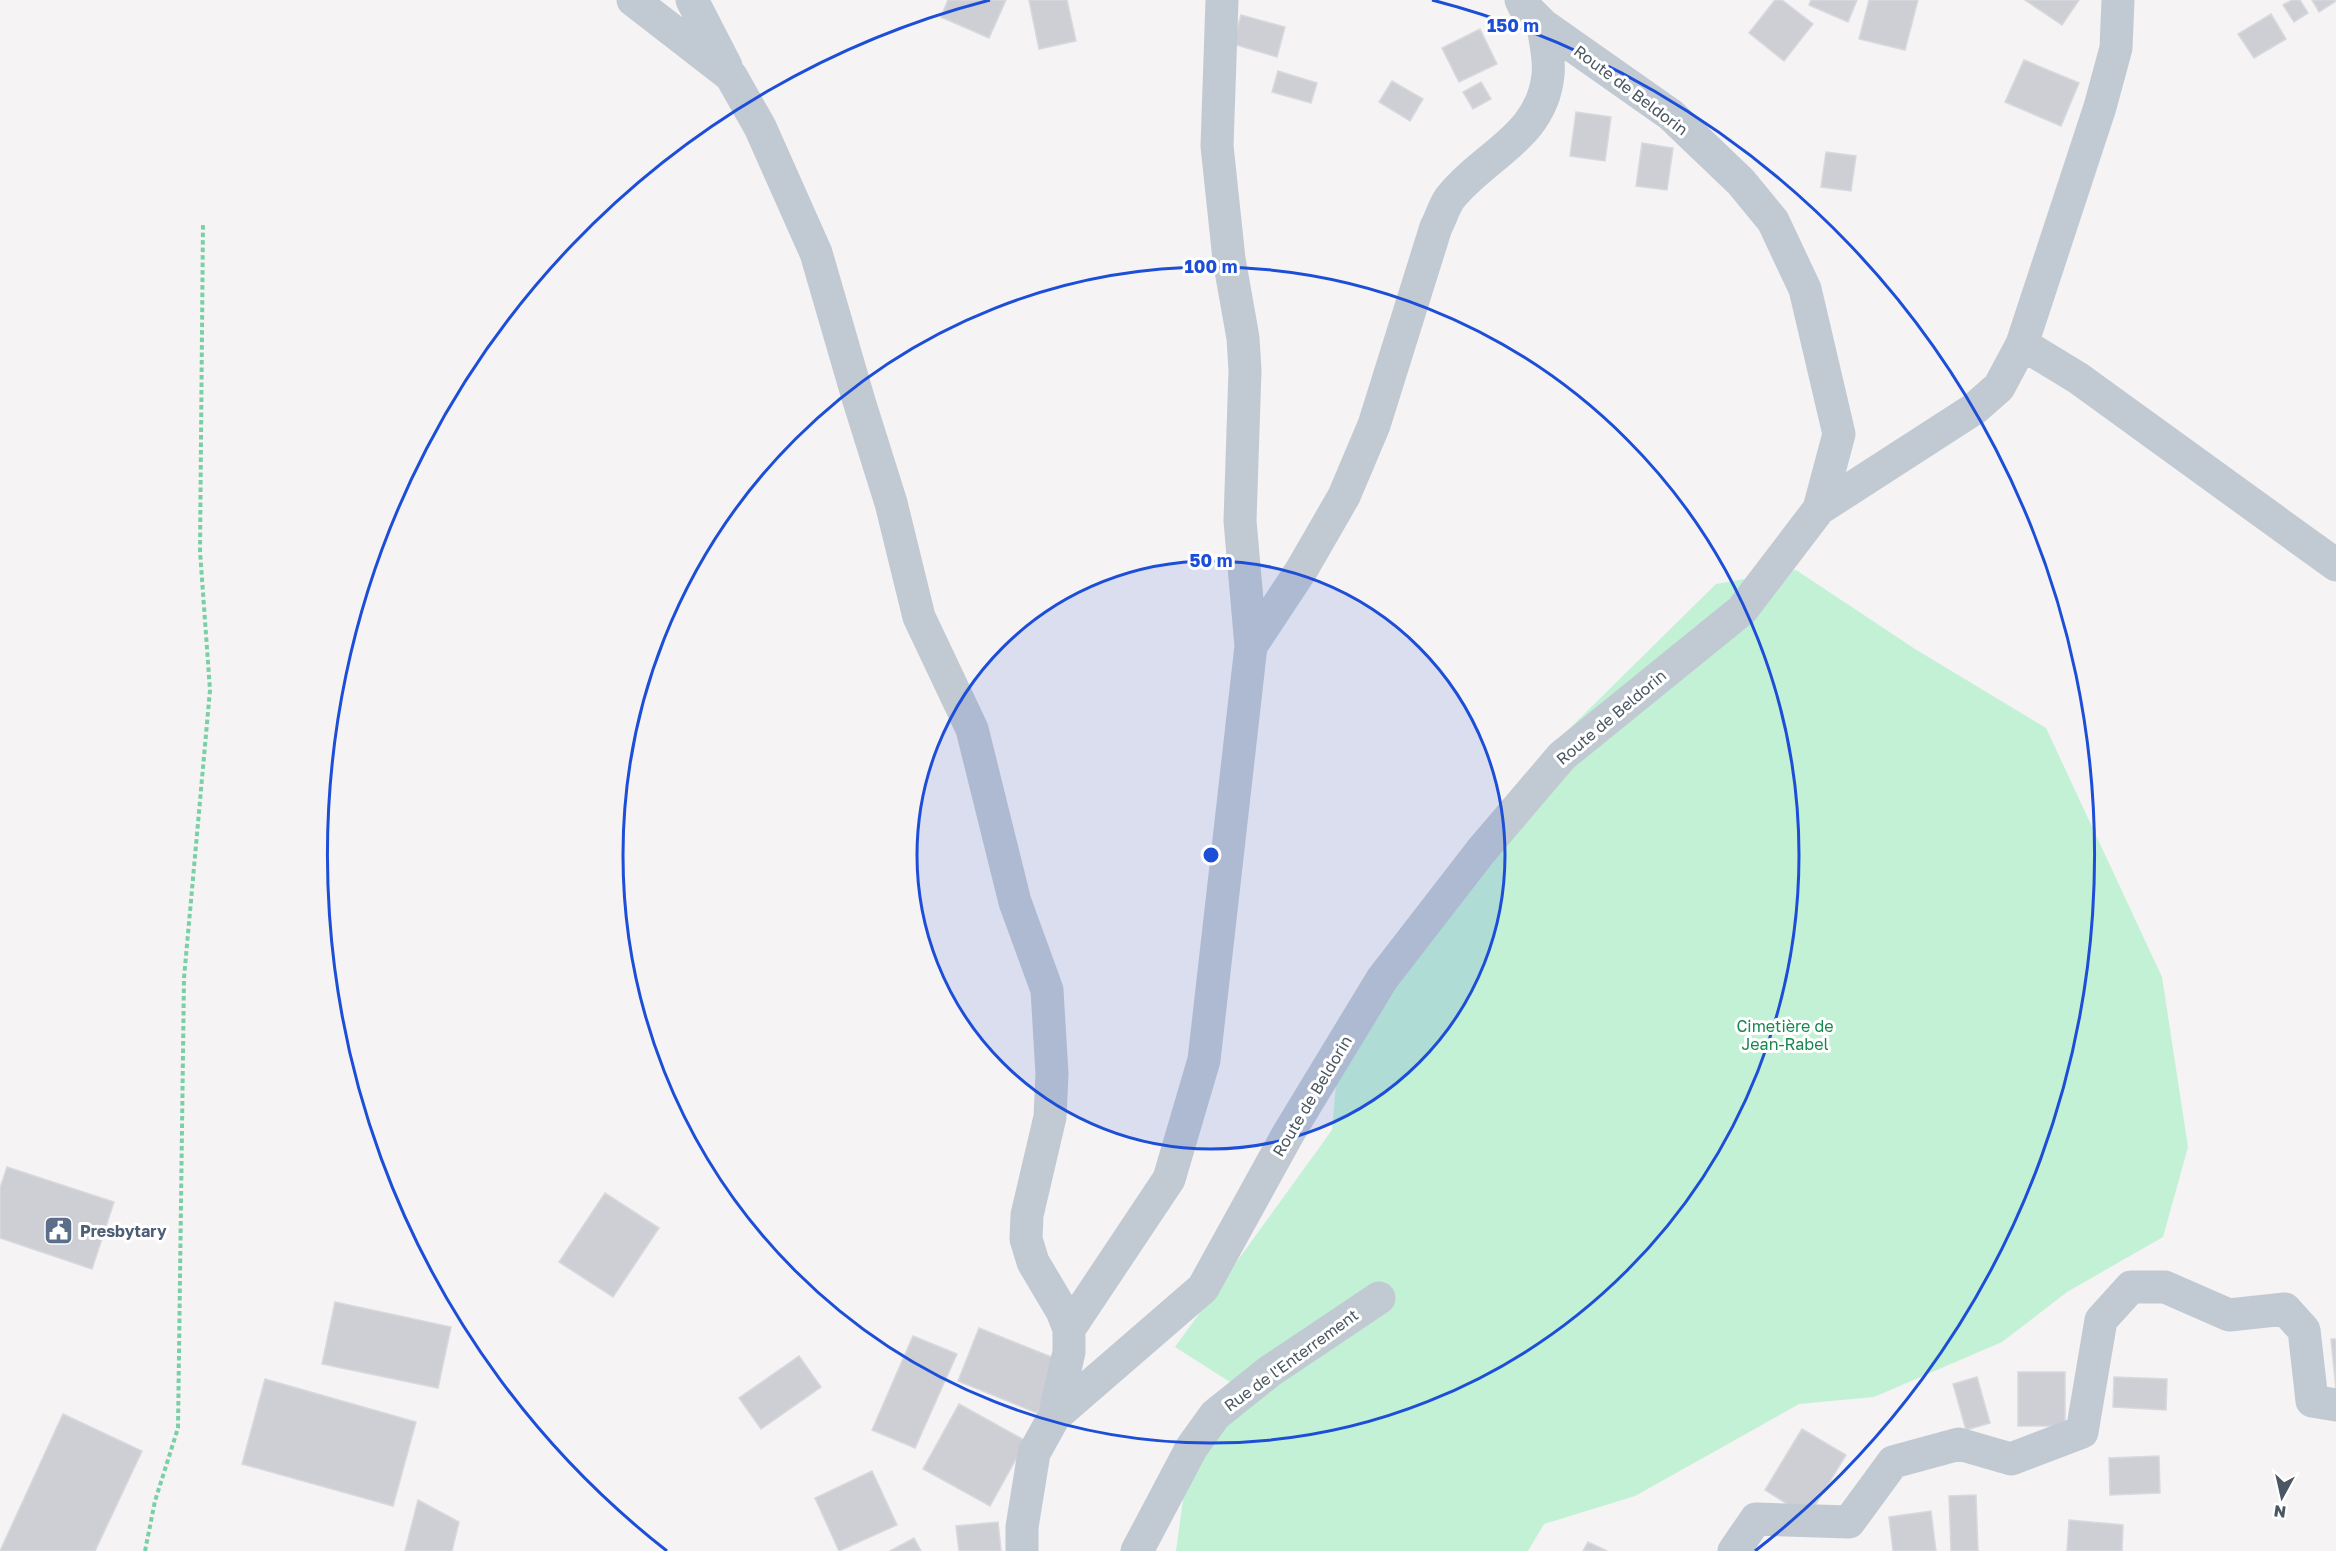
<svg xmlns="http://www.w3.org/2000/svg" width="2336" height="1551" font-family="'Golos Text',sans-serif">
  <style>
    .green { fill: #c3f1d5 }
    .building { fill: #cdcfd5; stroke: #d7d9de; stroke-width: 1.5 }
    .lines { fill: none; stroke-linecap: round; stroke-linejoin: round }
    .path { stroke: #7ad0a6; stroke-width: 4; stroke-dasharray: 4.5 3; stroke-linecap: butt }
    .minor { stroke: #c1cad2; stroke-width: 33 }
    .ring { fill: none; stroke: #1d4ed8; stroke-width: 3 }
    .labels { text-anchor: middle; stroke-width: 6; stroke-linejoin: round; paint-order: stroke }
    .street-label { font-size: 16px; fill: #4a5661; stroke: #fff }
    .park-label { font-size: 16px; fill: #17864f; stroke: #fff }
    .service-label { font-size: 16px; font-weight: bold; fill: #4e5e75; stroke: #fff; text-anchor: start }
    .centre { fill: #1d4ed8; stroke: #fff; stroke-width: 3 }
    .ring-label { font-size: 18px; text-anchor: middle; font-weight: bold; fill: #1d4ed8; stroke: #fff; stroke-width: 6; stroke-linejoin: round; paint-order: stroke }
  </style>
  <rect width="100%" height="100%" fill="#f5f3f3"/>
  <path class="green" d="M1796 570 1915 649 2046 728 2162 977 2188 1147 2163 1237 2067 1292 2002 1342 1874 1397 1799 1404 1635 1496 1544 1524 1528 1551H1176L1186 1478 1238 1387 1175 1347 1332 1130 1339 1051 1518 786 1568 730 1716 584Z"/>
  <path class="building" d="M948 0H1006L989 38 941 17Z
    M1029 0H1067L1076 41 1039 49Z
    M1775 0H1782L1813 24 1784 61 1749 33Z
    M1811 0H1857L1848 22 1809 5Z
    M1869 0H1918L1905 50 1859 39Z
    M2025 0H2079L2062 25Z
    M2292 0H2300L2308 13 2294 22 2283 5Z
    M2312 0H2336V1L2319 12Z
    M2271 14 2286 39 2254 58 2238 34Z
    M1241 15 1285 27 1277 57 1233 44Z
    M1480 29 1497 64 1459 82 1442 48Z
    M2024 60 2079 83 2061 126 2005 102Z
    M1278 71 1317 83 1311 103 1272 92Z
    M1392 81 1423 99 1410 121 1379 102Z
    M1481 82 1491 99 1473 109 1463 92Z
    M1576 112 1611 117 1605 161 1570 156Z
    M1642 143 1673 148 1667 190 1636 186Z
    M1826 152 1856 156 1851 191 1821 187Z
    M7 1167 114 1202 92 1269 0 1238V1188Z
    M605 1193 659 1228 613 1297 559 1262Z
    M335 1302 451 1327 438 1388 322 1364Z
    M979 1328 1059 1360 1037 1413 958 1381Z
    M913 1336 957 1354 915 1448 872 1430Z
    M2331 1339H2336V1389Z
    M799 1356 821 1387 761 1429 739 1398Z
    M2018 1372H2065V1426H2018Z
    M1977 1377 1990 1423 1966 1430 1953 1384Z
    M2114 1377 2167 1379 2166 1410 2113 1407Z
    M265 1379 416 1422 393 1506 242 1464Z
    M959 1404 1026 1441 990 1506 923 1469Z
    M63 1414 142 1451 95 1551H0Z
    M1802 1429 1846 1455 1808 1517 1765 1490Z
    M2159 1456 2160 1493 2110 1495 2109 1458Z
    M872 1471 897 1525 839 1551 815 1498Z
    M1976 1495 1978 1551H1951L1949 1496Z
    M418 1500 459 1522 452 1551H405Z
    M1931 1511 1936 1551H1893L1889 1517Z
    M2069 1520 2123 1525 2122 1551H2067Z
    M998 1522 1001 1551H959L956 1526Z
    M914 1538 921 1551H890Z
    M1588 1542 1607 1551H1583Z"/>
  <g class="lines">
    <path class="path" d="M145 1551 155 1501 178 1428 184 978 210 690 200 551 203 223"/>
    <path class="minor" d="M633 0 731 76 760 127 816 253 859 401 891 503 919 617 972 729 1015 902 1047 990 1052 1074 1050 1117 1027 1215 1026 1239 1033 1262 1062 1311 1069 1329V1352L1054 1417
      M692 0 726 66
      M1222 0 1217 146 1229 259 1243 338 1245 370 1240 521 1251 646
      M2022 344 2078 378 2336 565
      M1819 509 1974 409 1999 387 2022 344 2100 107 2116 48 2118 0
      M1069 1329 1169 1179 1204 1060 1251 646 1302 569 1344 496 1374 425 1436 227C1441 218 1444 206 1450 198 1484 155 1542 137 1548 75 1550 59 1545 41 1543 25
      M1022 1551V1527L1034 1453 1054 1417 1203 1288 1288 1134 1382 979 1481 851 1562 756 1742 610 1819 509 1839 434 1805 289 1773 221 1741 182 1671 115 1543 25 1524 6 1521 0
      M1137 1551 1192 1447 1215 1415 1270 1371 1379 1298
      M1734 1551 1756 1519 1849 1522 1893 1462 1959 1444 2011 1459 2082 1432 2101 1320 2131 1287H2165L2229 1315 2285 1309 2304 1330 2312 1401 2336 1405"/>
  </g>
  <circle cx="1211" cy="855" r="294" fill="#1d4ed8" fill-opacity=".12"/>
  <g class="ring">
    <circle cx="1211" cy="855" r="294"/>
    <circle cx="1211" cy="855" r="588"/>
    <path d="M667 1551A883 883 0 0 1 990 0M1432 0A883 883 0 0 1 1755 1551"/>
  </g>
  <defs>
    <symbol id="civic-square" viewBox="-11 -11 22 22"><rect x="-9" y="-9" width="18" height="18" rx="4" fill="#5c6f8a" stroke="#fff"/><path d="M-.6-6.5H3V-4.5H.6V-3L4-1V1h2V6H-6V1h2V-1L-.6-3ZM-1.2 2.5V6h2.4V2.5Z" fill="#fff"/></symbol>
  </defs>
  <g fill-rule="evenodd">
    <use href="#civic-square" x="42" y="1214" width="33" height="33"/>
  </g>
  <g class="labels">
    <g class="street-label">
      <text transform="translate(1631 90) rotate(37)" y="6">Route de Beldorin</text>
      <text transform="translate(1611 717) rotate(-40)" y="6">Route de Beldorin</text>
      <text transform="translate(1312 1096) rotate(-59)" y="6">Route de Beldorin</text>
      <text transform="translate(1291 1360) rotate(-36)" y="6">Rue de l'Enterrement</text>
    </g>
    <g class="park-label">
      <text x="1785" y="1032">Cimetière de<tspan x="1785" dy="18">Jean-Rabel</tspan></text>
    </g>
    <g class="service-label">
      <text x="80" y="1237">Presbytary</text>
    </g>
  </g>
  <circle cx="1211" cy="855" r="9" class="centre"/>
  <g class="ring-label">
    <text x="1513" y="32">150 m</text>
    <text x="1211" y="273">100 m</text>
    <text x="1211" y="567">50 m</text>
  </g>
  <g transform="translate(2282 1497) rotate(188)" stroke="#ffffff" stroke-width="4.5" paint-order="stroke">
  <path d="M0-4.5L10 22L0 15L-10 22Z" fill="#4a5661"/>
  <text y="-9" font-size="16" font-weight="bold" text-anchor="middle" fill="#4a5661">N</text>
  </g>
</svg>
